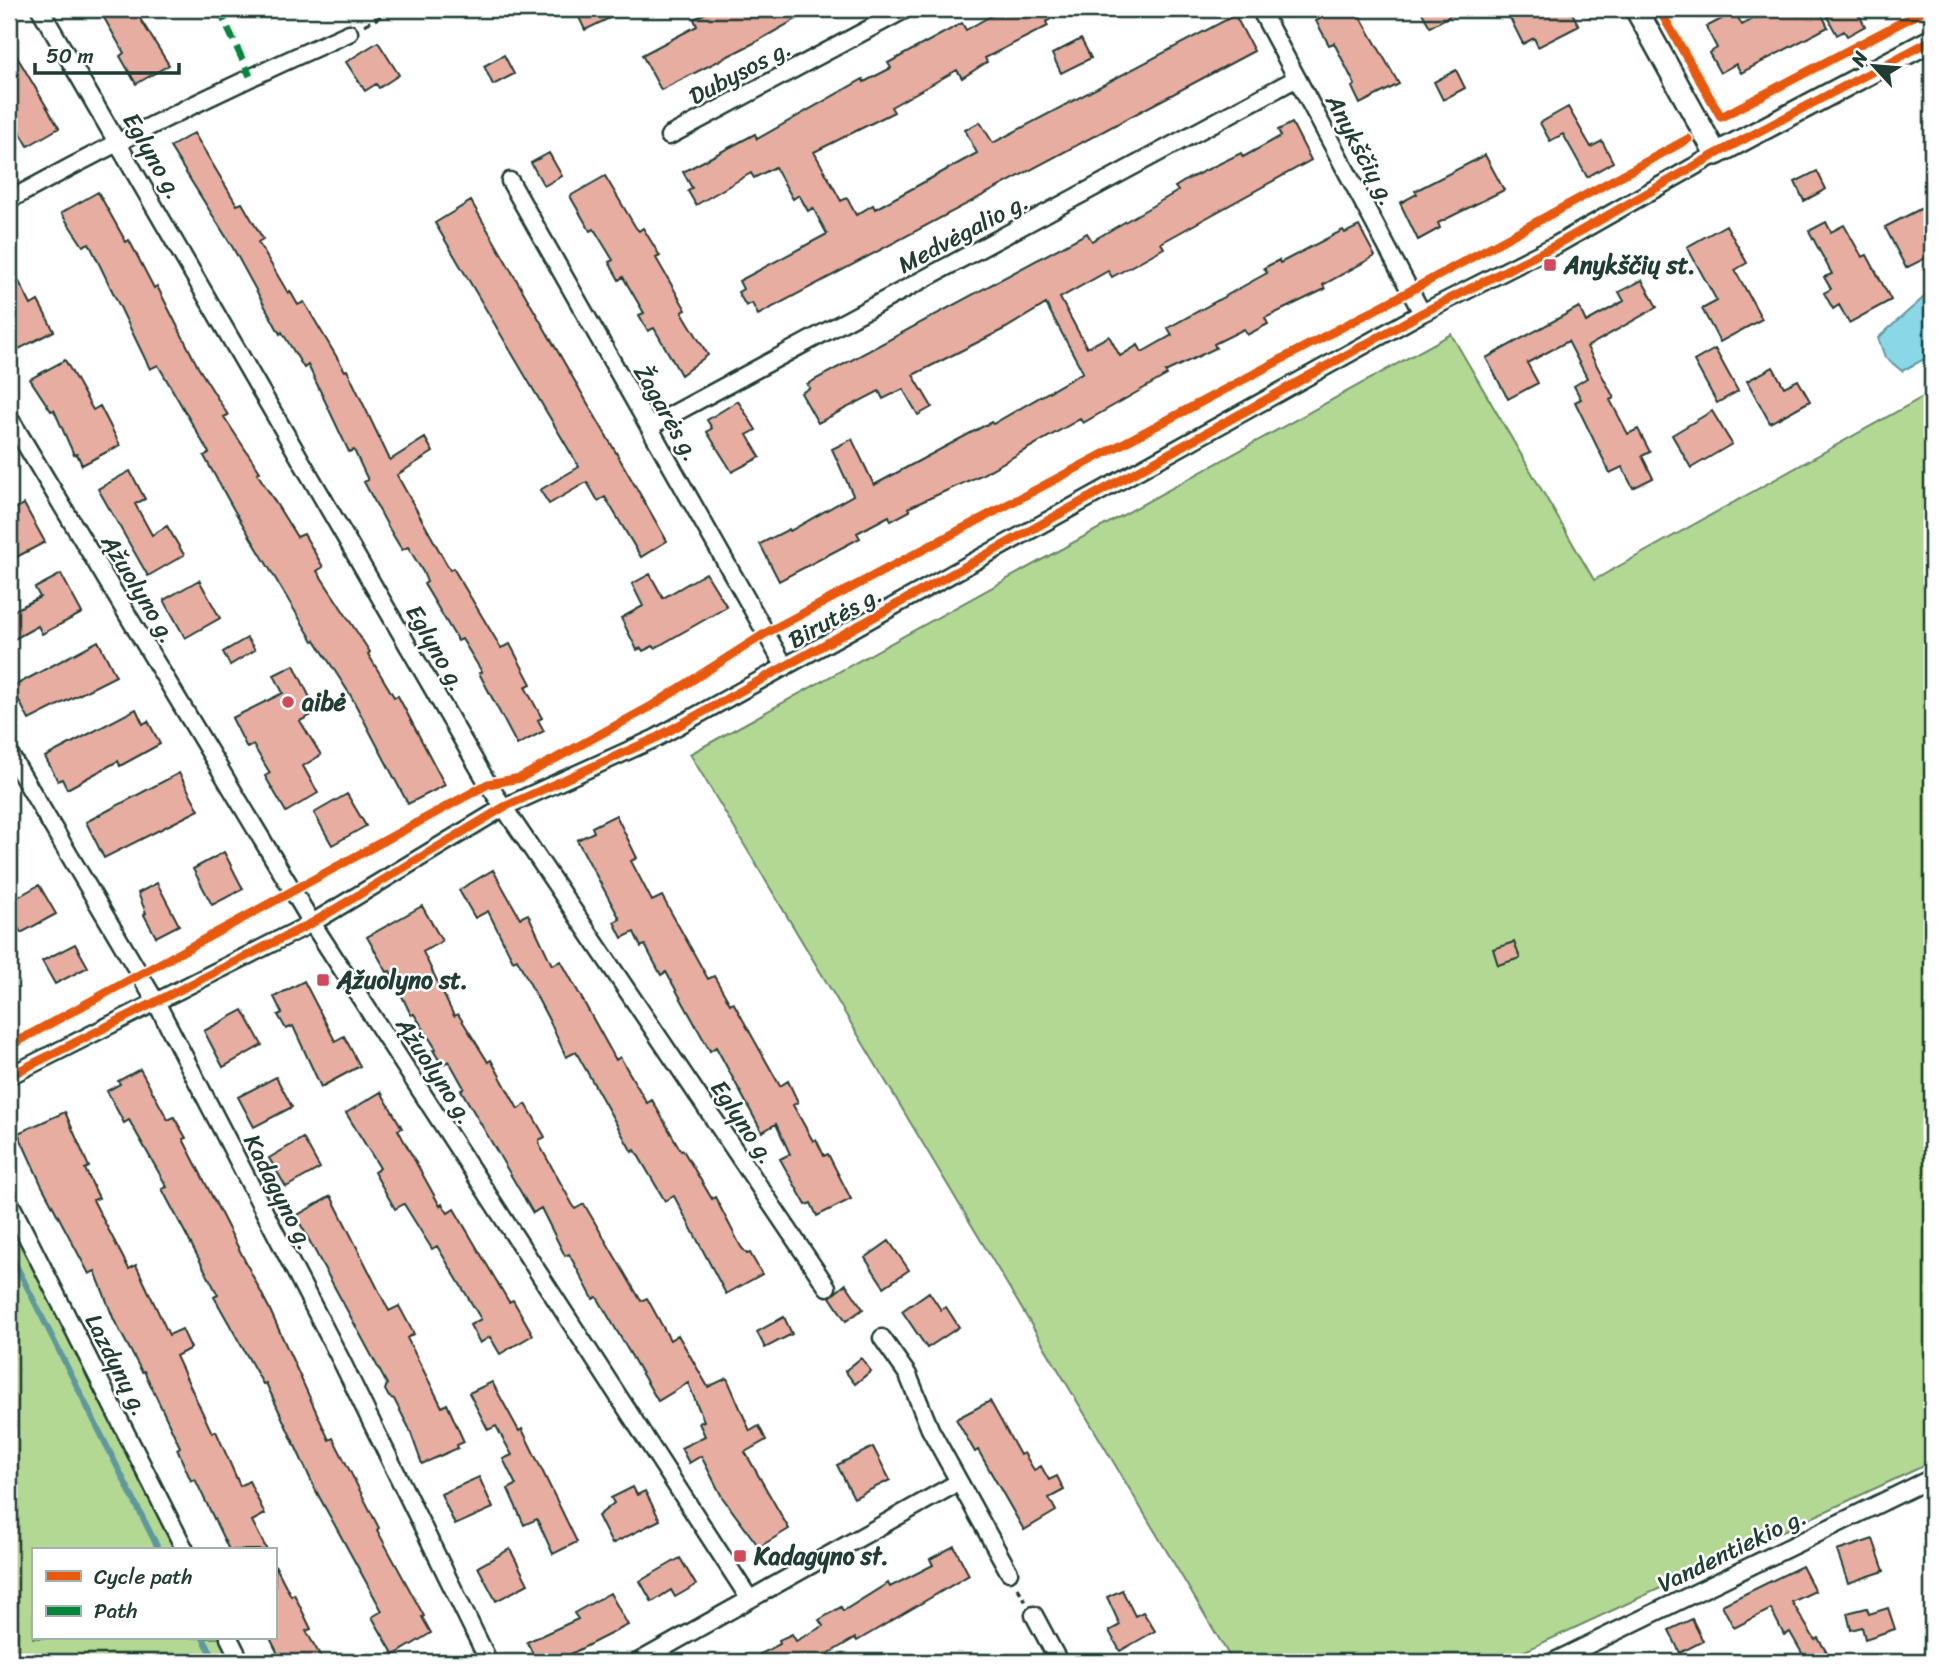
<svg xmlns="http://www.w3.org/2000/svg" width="1941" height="1671" font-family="Sriracha,sans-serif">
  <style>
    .green { fill: #b2d894; stroke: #688a64; stroke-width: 2 }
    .water { fill: #89d7e7; stroke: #5f999f; stroke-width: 2 }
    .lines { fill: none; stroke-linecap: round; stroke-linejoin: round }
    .stream { stroke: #5f999f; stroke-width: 6 }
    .building { fill: #e7ada0; stroke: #1f3d34; stroke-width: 2 }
    .minor-casing { stroke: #1f3d34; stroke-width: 21 }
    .tertiary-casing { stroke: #1f3d34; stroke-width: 26 }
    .path { stroke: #1f3d34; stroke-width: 3.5; stroke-dasharray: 7 5; stroke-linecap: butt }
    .minor { stroke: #fff; stroke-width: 16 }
    .tertiary { stroke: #fff; stroke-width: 21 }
    .quiet { stroke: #00873e; stroke-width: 7; stroke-dasharray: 14 7; stroke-linecap: butt }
    .cycleway-casing { stroke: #fff; stroke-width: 13 }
    .cycleway { stroke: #e8590c; stroke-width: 9 }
    .poi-dot { fill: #d1495b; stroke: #fff; stroke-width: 2.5 }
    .labels { text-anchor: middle; stroke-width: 5; stroke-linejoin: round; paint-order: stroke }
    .street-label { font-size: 24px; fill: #1f3d34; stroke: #fff }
    .poi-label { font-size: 24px; font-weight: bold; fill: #1f3d34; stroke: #fff; text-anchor: start }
  </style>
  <rect width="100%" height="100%" fill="#fff"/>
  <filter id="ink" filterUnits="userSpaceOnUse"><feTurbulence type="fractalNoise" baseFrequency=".0143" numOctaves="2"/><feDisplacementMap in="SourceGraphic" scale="14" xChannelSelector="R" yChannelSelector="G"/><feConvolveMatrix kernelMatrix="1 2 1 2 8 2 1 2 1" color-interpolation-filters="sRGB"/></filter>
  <g filter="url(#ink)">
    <path class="green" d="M1451 334 1594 580 1932 392V1462L1501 1662H1233L690 754Z
      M9 1204 179 1550H33V1638H222L234 1662H9Z"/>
    <path class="water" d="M1932 290V355L1902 371 1885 357 1878 338Z"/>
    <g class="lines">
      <path class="stream" d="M9 1251 159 1550
        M203 1638 216 1662"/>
    </g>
    <path class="building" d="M99 9H134L169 65 136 84 120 56 124 53Z
      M575 9H628L585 30Z
      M714 9H814L754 43 661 90 642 55 697 26 694 19Z
      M1003 9H1067L1046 22 1048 26 985 58 987 62 962 78 957 70 891 107 894 112 814 152 841 201 847 198 856 215 873 205 875 209 977 153 965 130 980 122 993 143 1235 15 1254 51 758 315 752 303 746 306 738 292 743 289 739 281 827 234 813 208 808 211 799 195 793 199 775 167 754 178 751 173 696 205 688 191 692 188 683 172 755 134 757 139 863 79 864 82 891 68 888 63 962 23 966 30Z
      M1338 9H1356L1399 84 1360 104 1352 87 1355 85 1334 43 1329 45 1316 21Z
      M1420 9H1462L1430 27Z
      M1527 9H1570L1579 26 1538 47 1534 38 1523 44 1510 18Z
      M1772 9H1794L1798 15 1819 9 1828 27 1741 73 1736 64 1720 73 1709 53 1717 48 1706 27 1735 12 1742 25Z
      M1842 9H1856L1865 26 1847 36 1844 31 1837 35 1827 17Z
      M1081 39 1091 58 1061 73 1052 54Z
      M378 42 399 75 379 88 376 84 365 91 346 62Z
      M9 43 59 128 28 146 9 113Z
      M504 55 514 74 493 85 484 66Z
      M1456 70 1465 88 1443 100 1434 82Z
      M1568 107 1591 147 1602 141 1613 162 1587 177 1563 134 1550 141 1540 123Z
      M1292 123 1311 160 1161 243 1164 248 1112 277 1108 271 1060 298 1087 348 1109 336 1120 356 1138 345 1142 352 1172 335 1168 328 1267 273 1264 268 1279 260 1280 263 1343 230 1345 233 1359 226 1375 256 1323 285 1325 289 1265 318 1268 324 1247 335 1244 329 1214 344 1216 348 1165 372 1167 375 1083 423 1080 419 981 475 908 508 910 511 891 521 889 516 857 533 860 538 779 581 760 544 789 529 790 531 853 495 832 449 852 439 874 485 991 422 993 424 1083 372 1046 304 1006 328 913 375 932 407 918 415 903 389 883 399 879 391 818 423 801 393 810 388 807 384 1087 233 1092 241 1178 191 1175 187 1188 179 1241 153 1243 157 1281 136 1278 130Z
      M194 133 237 205 242 203 263 239 258 242 288 293 290 291 298 305 304 302 345 371 347 370 390 460 425 438 433 452 397 475 450 570 453 568 501 648 510 644 531 684 525 687 542 718 538 720 544 731 517 745 479 673 482 672 462 639 458 641 424 584 427 582 423 572 408 547 402 550 390 530 364 482 368 480 354 450 349 452 308 365 304 368 282 332 280 334 233 248 170 147Z
      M549 153 562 176 544 186 531 163Z
      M1485 155 1504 190 1438 223 1440 228 1418 240 1400 203 1417 194 1415 191Z
      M1817 171 1826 189 1804 201 1795 182Z
      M605 176 636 228 639 231 643 228 660 256 656 258 686 310 682 312 708 355 681 375 654 328 648 331 639 315 644 313 623 277 619 280 609 262 613 260 594 229 590 231 570 196Z
      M98 192 126 242 129 240 154 288 157 286 198 367 228 415 224 417 260 472 257 473 297 537 304 534 323 567 317 571 370 652 368 654 394 697 398 696 445 785 408 804 351 696 315 640 313 641 234 510 204 456 209 453 158 365 150 369 89 243 83 246 61 213Z
      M471 201 667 541 641 557 605 497 598 501 587 482 549 504 540 490 579 467 435 223Z
      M1932 203V255L1906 268 1885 227Z
      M1826 222 1831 232 1844 225 1862 257 1867 255 1891 300 1849 323 1839 305 1833 309 1824 293 1831 289 1824 277 1832 274 1809 231Z
      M1726 225 1747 263 1735 270 1762 319 1720 342 1702 309 1717 301 1687 247Z
      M9 262 31 305 38 301 54 331 19 349 9 330Z
      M1642 280 1657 307 1587 347 1614 398 1610 400 1628 434 1638 429 1650 452 1642 456 1653 478 1633 488 1622 467 1610 473 1575 402 1581 399 1574 386 1587 378 1568 341 1527 363 1538 383 1508 399 1486 358 1579 307 1586 322 1624 301 1619 292Z
      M1715 349 1738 391 1717 403 1694 361Z
      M65 360 93 410 100 406 120 445 82 465 77 454 74 455 54 410 51 411 30 379Z
      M1773 367 1784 387 1798 380 1810 401 1770 423 1747 381Z
      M738 401 756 430 747 435 760 457 732 472 707 432 712 428 707 420Z
      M1712 411 1732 444 1691 468 1672 435Z
      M130 471 145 499 135 504 152 535 167 526 184 555 148 576 98 489Z
      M24 504 45 542 9 561V512Z
      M706 573 727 607 655 648 653 646 643 651 641 648 637 650 621 618 643 606 632 584 650 574 663 598Z
      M61 574 82 613 42 634 38 626 9 642V613L40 597 35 588Z
      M199 580 220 618 185 638 164 600Z
      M247 638 255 650 230 665 223 652Z
      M98 641 116 676 29 720 12 687Z
      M294 665 317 712 300 721 321 755 303 766 318 793 286 812 265 776 270 773 253 745 247 748 232 718 283 693 274 675Z
      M136 709 143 724 148 721 160 744 120 766 118 761 67 789 62 779 58 781 45 757Z
      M179 773 199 810 104 858 86 822Z
      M347 794 366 826 332 845 314 813Z
      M616 815 637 858 631 861 652 901 662 896 708 979 714 976 730 1004 733 1002 780 1086 788 1081 798 1102 793 1105 813 1141 816 1139 824 1156 828 1154 851 1199 817 1216 811 1203 806 1205 780 1159 790 1154 776 1124 762 1132 716 1047 710 1051 666 972 661 975 645 945 641 947 634 932 622 938 614 922 620 919 577 840 594 832 592 827Z
      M224 852 243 889 212 905 193 869Z
      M493 870 520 918 528 914 552 965 561 961 616 1060 620 1057 647 1103 652 1100 681 1151 683 1150 712 1199 715 1197 741 1247 747 1254 750 1253 762 1274 726 1294 674 1196 665 1201 635 1150 632 1152 576 1052 566 1057 552 1026 517 959 513 961 488 911 475 918 459 890Z
      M157 883 179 925 156 937 144 915 146 913 138 893Z
      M39 885 56 914 21 933 9 911V902Z
      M422 906 442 941 423 952 454 1016 458 1014 488 1062 491 1060 518 1109 526 1104 545 1137 539 1140 540 1146 575 1209 584 1204 641 1301 647 1298 670 1340 678 1335 708 1387 727 1378 750 1431 759 1426 766 1440 745 1452 789 1529 759 1547 722 1497 701 1456 689 1463 681 1448 705 1436 699 1423 704 1421 688 1383 658 1401 597 1297 593 1299 569 1254 565 1256 541 1208 533 1213 461 1090 464 1088 449 1061 442 1065 433 1050 436 1049 414 1014 411 1015 390 971 387 972 367 937Z
      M1514 942 1520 958 1498 965 1493 949Z
      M75 944 88 967 55 984 42 961Z
      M304 981 335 1041 344 1036 360 1066 321 1087 293 1026 286 1029 278 1015 282 1013 274 997Z
      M243 1010 262 1045 223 1067 204 1031Z
      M140 1069 168 1120 174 1117 186 1138 183 1139 269 1308 329 1440 333 1438 379 1528 377 1530 424 1616 422 1617 431 1633 394 1655 372 1617 382 1611 316 1491 266 1383 263 1384 214 1297 218 1295 162 1189 167 1187 129 1120 124 1123 107 1091 120 1084 118 1081Z
      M276 1077 292 1107 254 1127 238 1097Z
      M381 1092 402 1128 398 1130 440 1206 442 1204 448 1213 454 1209 509 1302 513 1300 533 1335 500 1354 490 1337 480 1343 470 1325 481 1319 437 1246 432 1249 404 1204 395 1209 374 1172 380 1168 346 1113Z
      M65 1112 89 1167 85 1169 99 1198 93 1200 129 1269 136 1265 169 1335 182 1329 191 1348 176 1356 212 1433 216 1431 240 1486 249 1481 265 1514 252 1521 267 1550H229L195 1479 191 1481 177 1449 180 1447 144 1371 142 1372 114 1320 95 1271 89 1274 41 1184 18 1133Z
      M303 1138 320 1168 286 1187 269 1158Z
      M331 1196 389 1311 399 1306 414 1334 407 1338 442 1407 447 1404 464 1442 457 1445 458 1448 422 1464 409 1428 394 1399 389 1397 385 1390 387 1384 296 1216Z
      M889 1241 909 1270 884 1287 865 1258Z
      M846 1284 863 1309 846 1321 830 1297Z
      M929 1292 941 1310 946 1307 959 1327 927 1348 902 1311Z
      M784 1317 792 1334 765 1348 757 1332Z
      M861 1358 871 1371 855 1384 845 1371Z
      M492 1382 519 1431 522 1429 577 1542 553 1554 537 1519 524 1525 508 1489 516 1485 503 1459 512 1455 496 1426 488 1430 469 1393Z
      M990 1401 1020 1455 1024 1453 1034 1470 1041 1466 1049 1480 1057 1476 1064 1490 1049 1498 1056 1511 1024 1530 978 1450 975 1452 956 1419Z
      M873 1447 890 1480 854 1498 837 1465Z
      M479 1477 493 1508 455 1525 441 1494Z
      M633 1487 637 1495 645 1491 660 1520 612 1544 598 1516 614 1503 611 1498Z
      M1873 1539 1884 1571 1848 1583 1837 1551Z
      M954 1546 969 1575 857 1641 855 1638 814 1662H745L780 1644 779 1640 792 1634 796 1641 823 1626 819 1620 841 1607 843 1611 888 1583 890 1587 933 1565 930 1559Z
      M510 1549 528 1584 496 1601 478 1567Z
      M680 1558 696 1585 675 1597 671 1590 652 1602 640 1581Z
      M275 1565 291 1596 294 1594 311 1629 306 1631 324 1662H282L270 1638H275Z
      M1802 1566 1815 1591 1792 1602 1815 1640 1818 1638 1827 1653 1812 1662H1807L1790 1632 1784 1635 1771 1609 1734 1628 1722 1605Z
      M1122 1590 1135 1616 1143 1612 1155 1631 1120 1651 1109 1631 1120 1625 1107 1597Z
      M610 1593 628 1625 555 1662H537L527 1642 578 1619 574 1613Z
      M1867 1608 1869 1614 1888 1608 1895 1629 1865 1639 1862 1627 1851 1630 1847 1613Z
      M1692 1619 1703 1641 1680 1653 1669 1630Z"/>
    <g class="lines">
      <defs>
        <path id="minor" d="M40 9 488 784 827 1287
          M1260 9 1422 313
          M669 136 906 9
          M510 181 785 667
          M9 200C120 139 233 84 349 33
          M9 417 312 923 749 1598
          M649 427 1297 78
          M9 753 156 1002 341 1360 489 1662
          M9 1076 312 923 504 807 656 738 1422 313 1556 245 1716 154
          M9 1201 185 1550
          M882 1338 908 1375 930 1429 1009 1572
          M1034 1615 1059 1662
          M229 1638 241 1662
          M638 1662 957 1483
          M1553 1662 1932 1478"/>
        <path id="tertiary" d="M1636 9 1716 154 1932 40"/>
      </defs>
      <use href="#minor" class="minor-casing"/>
      <use href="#tertiary" class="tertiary-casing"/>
      <path class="path" d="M364 25 396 9
        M1017 1587 1026 1601"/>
      <use href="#minor" class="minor"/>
      <use href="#tertiary" class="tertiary"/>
      <path class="quiet" d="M219 9 250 76"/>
      <defs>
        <path id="cycleway" d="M1659 9 1721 117 1927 9
          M9 1046 488 784 520 778 650 707 766 633 1410 291 1688 139
          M9 1076 312 923 504 807 656 738 1422 313 1556 245 1716 154 1932 40"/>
      </defs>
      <use href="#cycleway" class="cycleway-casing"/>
      <use href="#cycleway" class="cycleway"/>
    </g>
  </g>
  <g class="poi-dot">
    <rect x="1543" y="258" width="14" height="14" rx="3.5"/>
    <circle cx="288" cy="702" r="7"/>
    <rect x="316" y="973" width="14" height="14" rx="3.5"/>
    <rect x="733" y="1549" width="14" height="14" rx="3.5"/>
  </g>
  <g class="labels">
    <g class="street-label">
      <text transform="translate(740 72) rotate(-28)" y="8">Dubysos g.</text>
      <text transform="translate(1361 150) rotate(62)" y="8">Anykščių g.</text>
      <text transform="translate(153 156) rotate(60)" y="8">Eglyno g.</text>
      <text transform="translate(963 233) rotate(-28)" y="8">Medvėgalio g.</text>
      <text transform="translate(667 413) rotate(60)" y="8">Žagarės g.</text>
      <text transform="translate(139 589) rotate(59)" y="8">Ąžuolyno g.</text>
      <text transform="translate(835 617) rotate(-29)" y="8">Birutės g.</text>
      <text transform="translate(436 648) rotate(60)" y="8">Eglyno g.</text>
      <text transform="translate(435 1071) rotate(57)" y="8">Ąžuolyno g.</text>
      <text transform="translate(743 1122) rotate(56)" y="8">Eglyno g.</text>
      <text transform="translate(279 1192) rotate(63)" y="8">Kadagyno g.</text>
      <text transform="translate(117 1365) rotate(63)" y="8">Lazdynų g.</text>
      <text transform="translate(1732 1550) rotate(-26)" y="8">Vandentiekio g.</text>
    </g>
    <g class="poi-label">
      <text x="1564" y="273">Anykščių st.</text>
      <text x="302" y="710">aibė</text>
      <text x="337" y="988">Ąžuolyno st.</text>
      <text x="754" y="1564">Kadagyno st.</text>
    </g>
  </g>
  <rect width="1941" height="1671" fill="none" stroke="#fff" stroke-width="35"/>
  <rect x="18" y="18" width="1906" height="1636" fill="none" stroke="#1f3d34" stroke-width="2.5" filter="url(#ink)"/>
  <rect x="32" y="1548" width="245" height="91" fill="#ffffff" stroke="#a5b1ae" stroke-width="2"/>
  <rect x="46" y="1571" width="35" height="10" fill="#e8590c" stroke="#a5b1ae" stroke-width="2"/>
  <text x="94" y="1584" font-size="21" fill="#1f3d34">Cycle path</text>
  <rect x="46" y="1606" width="35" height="10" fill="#00873e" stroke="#a5b1ae" stroke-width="2"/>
  <text x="94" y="1618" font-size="21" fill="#1f3d34">Path</text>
  <g transform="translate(1874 66) rotate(296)" stroke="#ffffff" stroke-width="5" paint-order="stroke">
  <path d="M0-5L12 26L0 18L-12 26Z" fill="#1f3d34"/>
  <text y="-10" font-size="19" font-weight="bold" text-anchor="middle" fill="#1f3d34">N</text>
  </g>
  <path d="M35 63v10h144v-10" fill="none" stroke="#1f3d34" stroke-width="3.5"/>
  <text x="46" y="63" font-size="21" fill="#1f3d34" stroke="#ffffff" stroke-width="5" paint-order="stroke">50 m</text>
</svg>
